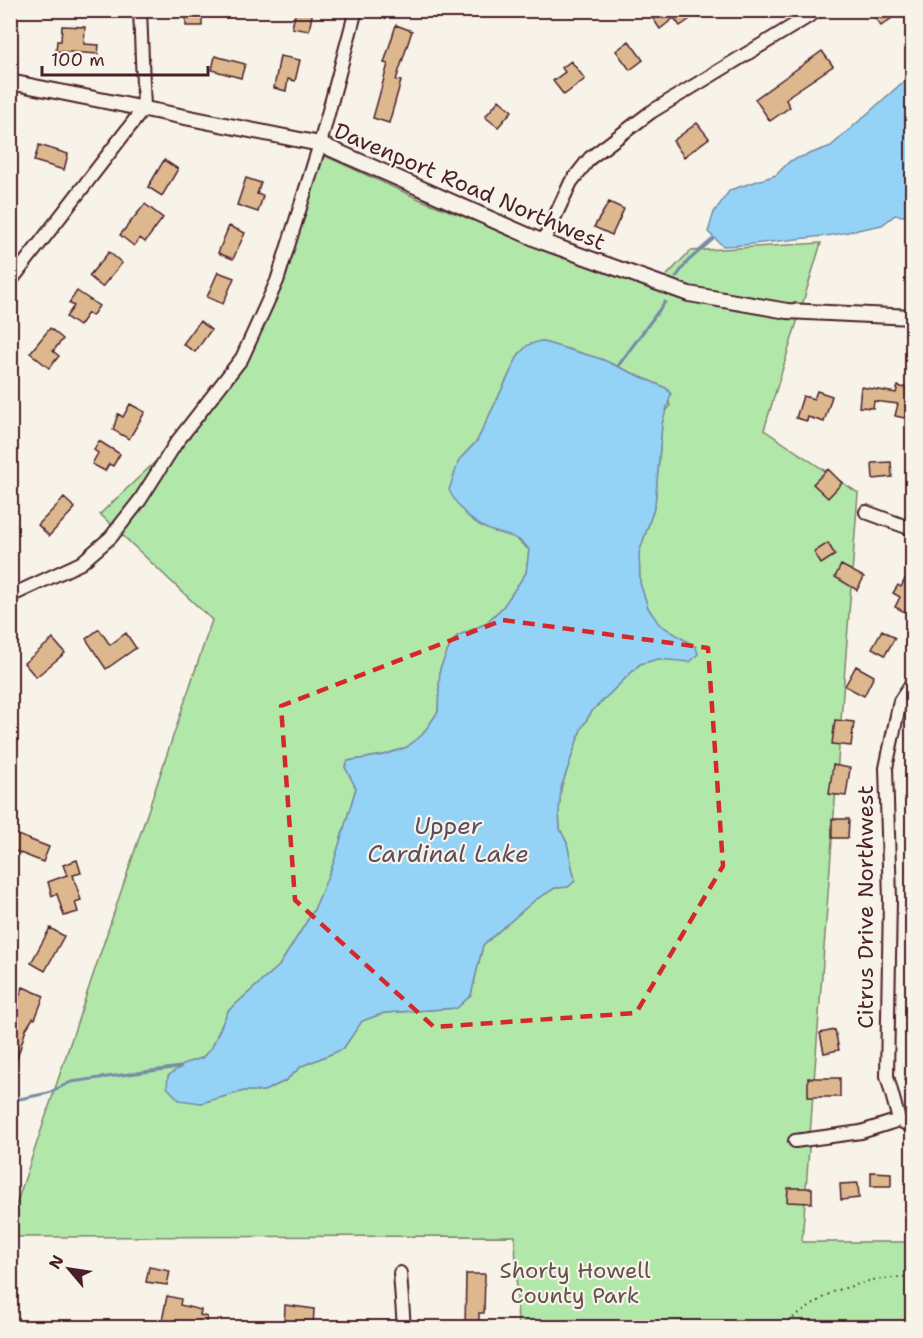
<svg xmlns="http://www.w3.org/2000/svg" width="923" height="1338" font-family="'Shantell Sans',sans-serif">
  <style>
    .green { fill: #b2e7aa; stroke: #7e836a; stroke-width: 1.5; fill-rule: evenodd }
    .water { fill: #95d3f6; stroke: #778ba5; stroke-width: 1.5 }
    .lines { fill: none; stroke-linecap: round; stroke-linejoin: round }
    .stream { stroke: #778ba5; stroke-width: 3 }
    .building { fill: #ddb88f; stroke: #4a1f2b; stroke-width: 1.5 }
    .minor-casing { stroke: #4a1f2b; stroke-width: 16 }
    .tertiary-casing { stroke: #4a1f2b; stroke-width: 18 }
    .path { stroke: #4a1f2b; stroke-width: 2; stroke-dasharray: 1.5 4.5; stroke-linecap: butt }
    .minor { stroke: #f7f3e8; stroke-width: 12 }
    .tertiary { stroke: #f7f3e8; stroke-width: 14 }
    .marked { fill: none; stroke: #d62828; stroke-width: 4.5; stroke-dasharray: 12 8; stroke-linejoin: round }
    .labels { text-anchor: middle; stroke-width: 4.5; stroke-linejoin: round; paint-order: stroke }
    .street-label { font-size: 22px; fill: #4a1f2b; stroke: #f7f3e8 }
    .park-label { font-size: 22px; fill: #64514b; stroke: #f7f3e8 }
    .water-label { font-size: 24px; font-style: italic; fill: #5d4c5e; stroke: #f7f3e8 }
  </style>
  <rect width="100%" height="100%" fill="#f7f3e8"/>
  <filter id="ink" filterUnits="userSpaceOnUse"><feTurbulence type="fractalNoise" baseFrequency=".0167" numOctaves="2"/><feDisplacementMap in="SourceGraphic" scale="12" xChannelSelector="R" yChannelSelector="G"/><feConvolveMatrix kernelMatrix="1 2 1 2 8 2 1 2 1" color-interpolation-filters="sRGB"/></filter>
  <g filter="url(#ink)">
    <path class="green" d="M321 154 421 200 654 289 690 251 821 243 764 430 858 493 802 1242H912V1327H518L515 1236 11 1237V1220L212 620 100 514 190 429 259 317ZM540 341 601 359 666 388 670 406 664 414 662 424 655 505 639 553 640 583 648 608 659 625 696 647 690 661 658 659 640 664 592 711 581 729 561 788 559 811 560 829 567 843 575 881 568 887 555 888 535 900 483 945 471 995 457 1008 384 1013 362 1021 343 1049 302 1066 285 1081 264 1091H244L201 1103 186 1063 202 1058 212 1047 228 1011 279 966 314 910 334 862 356 788 345 767 348 761 384 755 407 747 422 735 438 712 440 669 448 650 457 636 485 624 503 607 526 573 529 550 513 536 492 531 459 460 477 441 519 354Z"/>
    <path class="water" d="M912 74V217L895 215 882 225 833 235 744 245 723 246 708 232 714 212 730 190 776 175 790 161 831 146Z
      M540 341 601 359 666 388 671 394 662 424 655 505 639 553 640 583 648 608 659 624 696 647 698 654 690 662 658 659 640 664 592 711 581 729 561 788 559 811 560 829 567 843 575 881 568 887 555 888 535 900 483 945 471 995 457 1008 384 1013 362 1021 343 1049 302 1066 285 1081 264 1091H244L201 1103 179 1100 167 1087 168 1076 186 1063 202 1058 212 1047 228 1011 279 966 314 910 334 862 356 788 345 767 348 761 384 755 407 747 422 735 438 712 440 669 448 650 457 636 485 624 503 607 526 573 529 550C520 536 507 536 492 531 471 523 459 509 449 490L459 460 477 441 519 354 528 345Z"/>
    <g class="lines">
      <path class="stream" d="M676 277 688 261 713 239
        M618 366 665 302
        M10 1101 48 1093 71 1082 180 1067"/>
    </g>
    <path class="building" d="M186 10H202V26H186Z
      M296 10H313L309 31 292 28Z
      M647 10H685L690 19 680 26 674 18 660 29Z
      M877 10H903L881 26 872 14Z
      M396 25 412 31 396 80 401 81 389 123 373 118 388 64 384 63Z
      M62 26 85 27 84 44 99 45 98 54 56 51 57 41H61Z
      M629 41 643 60 630 70 616 51Z
      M822 51 833 66 790 95 786 100 790 107 770 121 755 99Z
      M215 56 245 64 241 78 212 70Z
      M280 56 300 60 295 81 288 79 286 91 274 88Z
      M571 61 585 79 564 95 553 81 565 72 562 68Z
      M499 100 512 111 498 127 485 117Z
      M697 123 709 138 684 157 673 141Z
      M39 145 68 154 64 170 34 161Z
      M164 160 178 169 162 196 148 187Z
      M246 178 261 183 257 194 263 196 258 212 237 205Z
      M609 202 624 209 612 235 594 227Z
      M145 204 163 218 145 242 140 238 134 246 120 235Z
      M229 226 245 233 233 259 218 253Z
      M109 252 122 263 102 287 89 276Z
      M218 272 234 278 223 304 207 297Z
      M77 291 99 306 92 316 88 313 79 326 66 317 74 306 69 303Z
      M200 321 211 330 195 352 183 344Z
      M50 328 63 339 53 351 59 356 49 368 30 353Z
      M898 386 912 390V409L907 408 905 418 895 416 898 404 874 401 873 408 859 407 861 387 896 393Z
      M817 391 832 396 824 422 808 417 807 421 796 418 803 396 814 399Z
      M130 404 145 412 129 439 113 430 118 414 123 417Z
      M99 441 120 454 113 466 109 464 105 471 92 464 98 453 94 450Z
      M891 462 892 477 873 479 872 463Z
      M828 469 842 483 828 498 813 484Z
      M64 498 75 508 49 536 38 525Z
      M828 543 835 555 821 564 814 552Z
      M841 565 864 577 857 590 835 577Z
      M906 577 912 580V604L907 613 895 607 900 597 893 593 898 585 901 587Z
      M99 629 110 645 126 633 136 648 106 669 86 639Z
      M882 630 895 638 885 655 872 648Z
      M53 639 65 653 36 677 24 663Z
      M856 666 874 676 864 696 845 686Z
      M835 720 854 722 851 746 832 744Z
      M833 765 850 768 846 796 829 794Z
      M832 819H849L848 838H832Z
      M10 832 49 847 43 862 10 849Z
      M77 860 81 873 73 875 81 900 75 902 78 912 64 916 57 894 52 896 48 882 67 875 63 865Z
      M50 928 64 936 45 971 31 963Z
      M23 987 44 996 35 1019 33 1018 26 1029 13 1072 10 1019Z
      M835 1030 839 1050 824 1053 820 1033Z
      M808 1078H840V1097H808Z
      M871 1172 891 1173V1186H871Z
      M858 1183 859 1198 841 1200 840 1184Z
      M788 1188H812V1203L787 1202Z
      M149 1267 170 1271 167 1285 146 1282Z
      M466 1274H485L484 1313H479V1328H465Z
      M167 1296 181 1299 180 1305 201 1310 200 1315 207 1317 205 1328H179L180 1325 162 1321Z
      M285 1305 314 1309 313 1328H284Z"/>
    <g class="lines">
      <defs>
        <path id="minor" d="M543 242 571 182 590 158 651 112 819 10
          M10 282 144 108 140 10
          M866 512 912 529
          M10 596 81 563 111 537 140 500 176 443 242 358 277 281 320 144 356 10
          M912 683 900 701 886 768 890 899 887 1076 899 1120 912 1127
          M795 1141 861 1132 899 1120
          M400 1273 404 1328"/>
        <path id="tertiary" d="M10 82 320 144 543 242 689 294 787 311 912 317"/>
      </defs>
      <use href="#minor" class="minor-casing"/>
      <use href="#tertiary" class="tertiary-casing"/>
      <path class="path" d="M778 1328 832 1292 872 1280 912 1276"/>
      <use href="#minor" class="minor"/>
      <use href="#tertiary" class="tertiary"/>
    </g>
  </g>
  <path class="marked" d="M503 620 708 648 723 866 636 1013 434 1027 295 900 281 706Z"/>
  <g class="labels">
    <g class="street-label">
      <text transform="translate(470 186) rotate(23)" y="8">Davenport Road Northwest</text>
      <text transform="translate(865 907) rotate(-90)" y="8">Citrus Drive Northwest</text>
    </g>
    <g class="park-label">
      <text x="575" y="1278">Shorty Howell<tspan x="575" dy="25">County Park</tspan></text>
    </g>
    <g class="water-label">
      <text x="448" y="834">Upper<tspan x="448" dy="28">Cardinal Lake</tspan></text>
    </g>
  </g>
  <rect width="923" height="1338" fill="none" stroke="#f7f3e8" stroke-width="36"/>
  <rect x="18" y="18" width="887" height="1302" fill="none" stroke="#4a1f2b" stroke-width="2" filter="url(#ink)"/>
  <g transform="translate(69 1269) rotate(299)" stroke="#f7f3e8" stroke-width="4.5" paint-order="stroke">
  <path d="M0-4.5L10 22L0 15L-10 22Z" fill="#4a1f2b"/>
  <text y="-9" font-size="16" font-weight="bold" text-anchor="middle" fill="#4a1f2b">N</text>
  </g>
  <path d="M42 66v9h166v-9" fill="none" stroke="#4a1f2b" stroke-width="3"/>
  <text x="51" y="66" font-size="18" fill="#4a1f2b" stroke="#f7f3e8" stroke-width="4.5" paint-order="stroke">100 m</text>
</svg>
